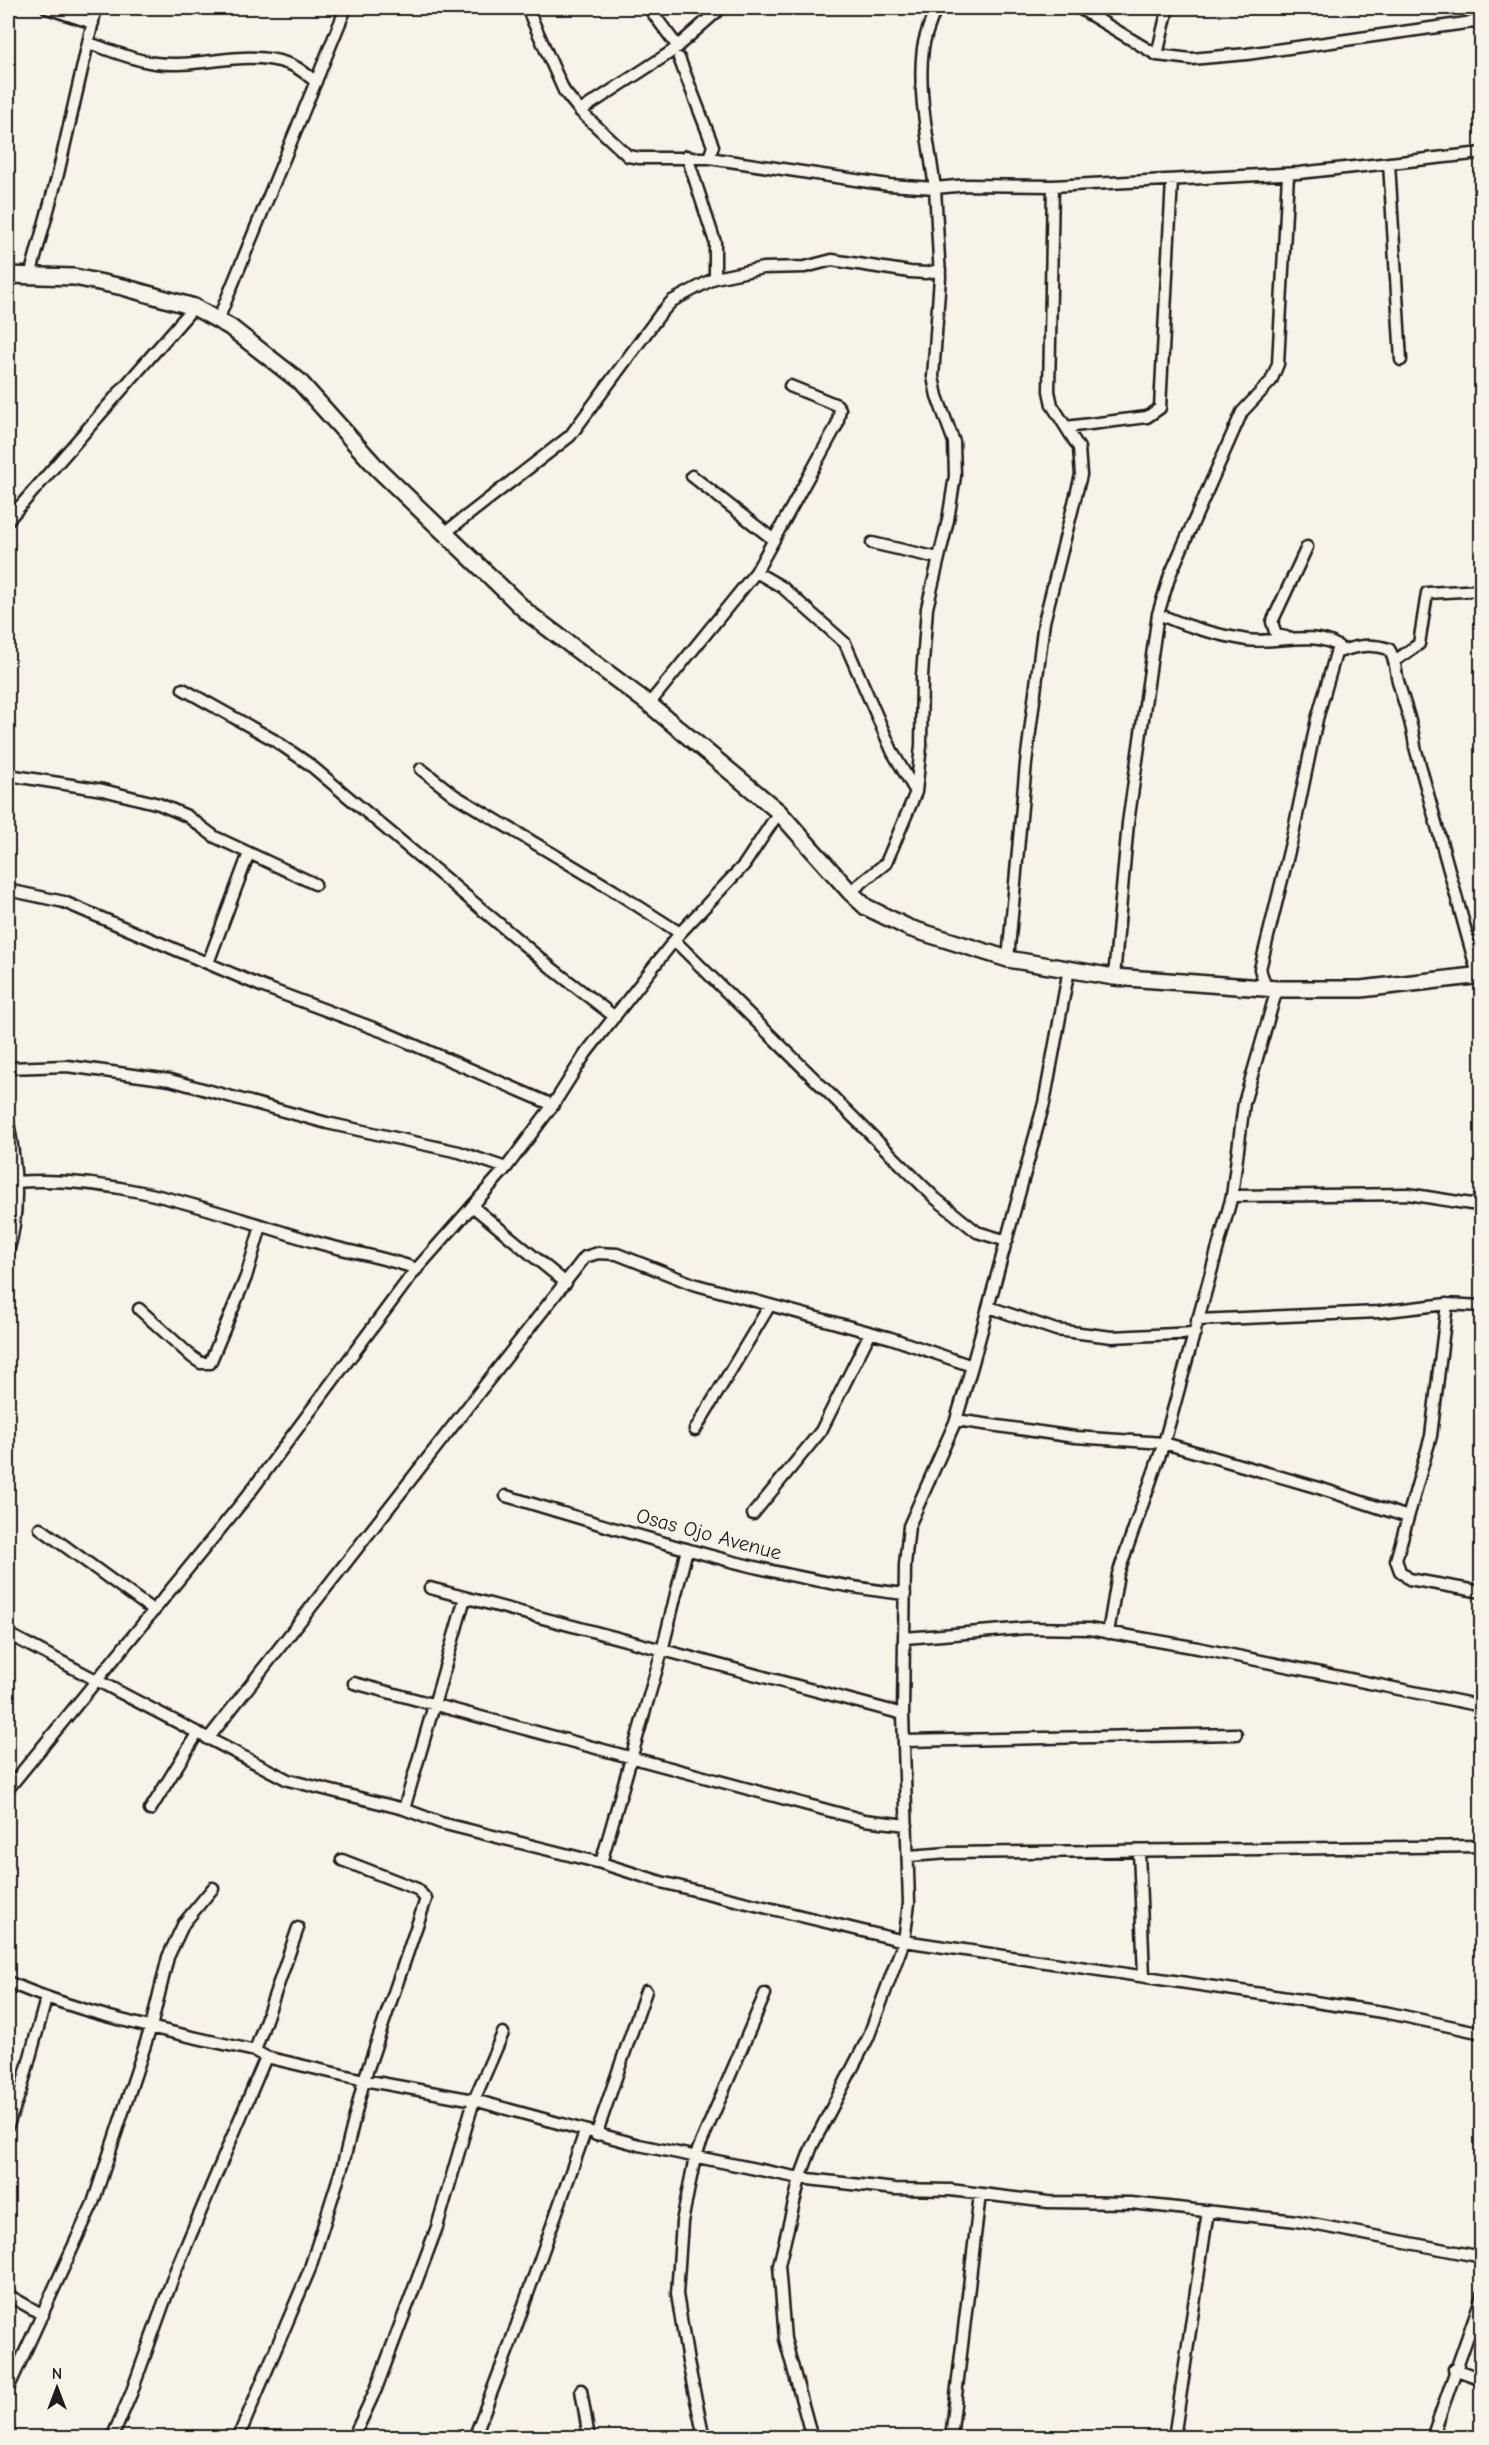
<svg xmlns="http://www.w3.org/2000/svg" width="1489" height="2445" font-family="'Comic Neue',sans-serif">
  <style>
    .lines { fill: none; stroke-linecap: round; stroke-linejoin: round }
    .street-casing { stroke: #1c1c1c; stroke-width: 15 }
    .secondary-casing { stroke: #1c1c1c; stroke-width: 20 }
    .street { stroke: #f7f3e8; stroke-width: 10 }
    .secondary { stroke: #f7f3e8; stroke-width: 15 }
    .labels { text-anchor: middle; stroke-width: 4.5; stroke-linejoin: round; paint-order: stroke }
    .street-label { font-size: 21px; fill: #1c1c1c; stroke: #f7f3e8 }
  </style>
  <rect width="100%" height="100%" fill="#f7f3e8"/>
  <filter id="ink" filterUnits="userSpaceOnUse"><feTurbulence type="fractalNoise" baseFrequency=".0167" numOctaves="2"/><feDisplacementMap in="SourceGraphic" scale="12" xChannelSelector="R" yChannelSelector="G"/><feConvolveMatrix kernelMatrix="1 2 1 2 8 2 1 2 1" color-interpolation-filters="sRGB"/></filter>
  <g filter="url(#ink)">
    <g class="lines">
      <defs>
        <path id="street" d="M47 8 93 23
          M527 8 564 91 580 111 628 156 640 158H709L889 185 935 188C929 143 917 93 923 48 925 34 931 21 936 8
          M649 8 678 47
          M1079 8 1157 55 1191 59 1247 54 1480 21
          M1478 8 1482 29
          M89 43C110 50 132 60 155 63 200 69 244 48 289 64 299 67 308 76 316 82
          M1157 55 1168 8
          M679 58 713 146 709 158
          M580 111 671 52 721 8
          M687 156 715 242V278
          M1389 163 1401 360
          M30 276 58 174 96 8
          M218 320 346 8
          M1066 427 1147 417 1160 408 1172 180
          M692 476 774 540
          M8 520 194 307
          M446 532 570 436 661 313 672 301 715 278 763 268 805 267 832 260 910 272 926 273 940 270
          M872 543 938 558
          M756 572 782 587 845 643 893 753 916 792
          M1158 614C1185 626 1217 635 1247 640 1275 644 1313 630 1338 646L1317 719 1292 839 1260 969 1266 988
          M1286 637 1276 635 1272 622 1307 547
          M1338 652C1357 646 1370 643 1389 649 1396 660 1395 669 1398 681 1404 704 1413 724 1415 747L1478 975
          M1396 660 1419 644 1427 593 1482 590
          M183 689 274 740 309 764 554 970 615 1017
          M649 704 756 572 837 425 840 409 837 405 790 386
          M421 769 454 795 613 890 680 933
          M8 775 103 790 159 804 187 816 215 837 315 884
          M8 890 64 902 261 986 384 1032 553 1105
          M850 892 886 863 916 792 921 746 922 676 927 608 948 520 955 476 954 442 937 396 933 377 940 277 935 188 967 185 1053 186 1299 173 1482 153
          M675 941 936 1199 977 1232 1007 1241
          M1008 959 1026 763 1044 622 1081 475 1079 448 1052 405 1049 391 1053 186
          M208 963 249 853
          M1114 977 1128 823 1158 614 1170 575 1242 412 1271 381 1278 364 1288 174
          M8 1068 67 1066 170 1080 327 1123 459 1152 506 1168
          M8 1122C16 1164 21 1210 8 1252
          M15 1182C119 1174 218 1213 315 1242 349 1252 384 1257 417 1269
          M1232 1196 1408 1194 1471 1204 1482 1202
          M472 1206 566 1283
          M1447 1304 1431 1436 1396 1560 1400 1571 1409 1579 1482 1592
          M989 1307 1056 1330 1112 1337 1195 1333
          M139 1309 192 1357 201 1363H210L246 1277 261 1226
          M1197 1320 1379 1312 1447 1304 1482 1306
          M956 1420 1075 1437 1164 1443 1319 1488 1408 1517
          M695 1430 770 1305
          M506 1496C638 1535 768 1579 905 1594
          M753 1514 821 1431 870 1333
          M40 1528 154 1611
          M430 1588 903 1714
          M1108 1633 1118 1574 1164 1443 1232 1196 1244 1103 1277 989
          M8 1634 288 1780 404 1809 441 1823 601 1863 661 1882 904 1941 1389 2013 1482 2033
          M905 1638 1027 1628 1089 1629 1198 1648 1482 1706
          M354 1683 864 1820 907 1825
          M208 1739 585 1257 598 1253 617 1254 693 1284 891 1338 972 1366
          M905 1741 1236 1734
          M8 1789 248 1495 413 1273 506 1168 553 1105 586 1053 680 933 744 865 779 812
          M404 1809 465 1598
          M150 1810 197 1734
          M1139 1851 1144 1976
          M909 1856 949 1853 1482 1846
          M601 1863 662 1651 687 1549
          M8 1982C86 2016 172 2032 255 2051L266 2057 364 2080 474 2100 639 2145 800 2178 895 2189 950 2190 1048 2202 1131 2203 1297 2221 1482 2257
          M255 2051 298 1928
          M8 2125 21 2090 46 1999
          M596 2135 646 1991
          M8 2295 43 2315
          M1454 2369 1482 2379
          M8 2389 93 2203 151 2027 168 1957 184 1923 213 1888
          M581 2390 589 2438
          M112 2438 131 2394 175 2272 266 2057
          M238 2438 309 2271 343 2164 364 2080 426 1899 417 1889 342 1860
          M353 2438 376 2389 437 2227 474 2100 503 2033
          M474 2438 509 2347 585 2132
          M704 2438 688 2362 677 2294 682 2222 695 2157 765 1994
          M812 2438 785 2339 779 2265 800 2178 812 2146 868 2038 904 1941 909 1903 903 1714 905 1565 909 1526 956 1420 972 1366 1044 1103 1069 969
          M951 2438 980 2194
          M1174 2438 1208 2211
          M1432 2438 1482 2296"/>
        <path id="secondary" d="M8 275 74 277 123 287 194 307 230 327 299 381 378 469 528 613 649 704 779 812 850 892 866 907 909 928 1008 959 1114 977 1277 989H1361L1482 975"/>
      </defs>
      <use href="#street" class="street-casing"/>
      <use href="#secondary" class="secondary-casing"/>
      <use href="#street" class="street"/>
      <use href="#secondary" class="secondary"/>
    </g>
  </g>
  <g class="labels">
    <g class="street-label">
      <text transform="translate(709 1534) rotate(15)" y="7">Osas Ojo Avenue</text>
    </g>
  </g>
  <rect width="1489" height="2445" fill="none" stroke="#f7f3e8" stroke-width="30"/>
  <rect x="15" y="15" width="1459" height="2415" fill="none" stroke="#1c1c1c" stroke-width="2" filter="url(#ink)"/>
  <g transform="translate(57 2388)" stroke="#f7f3e8" stroke-width="4.5" paint-order="stroke">
  <path d="M0-4.5L10 22L0 15L-10 22Z" fill="#1c1c1c"/>
  <text y="-9" font-size="16" font-weight="bold" text-anchor="middle" fill="#1c1c1c">N</text>
  </g>
</svg>
